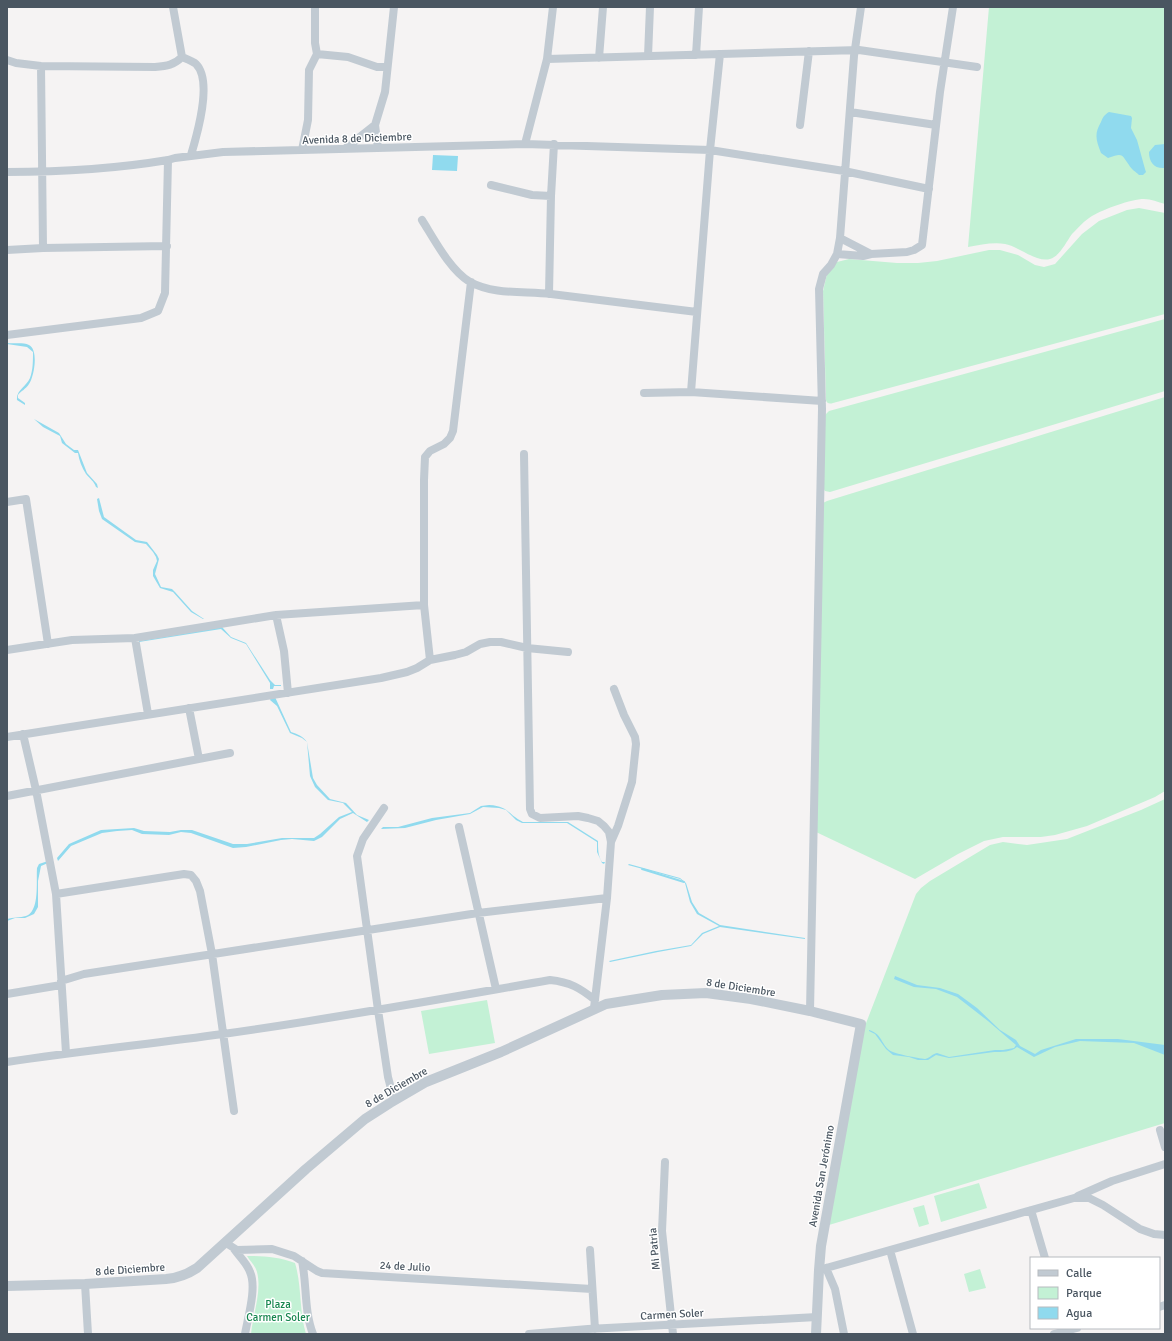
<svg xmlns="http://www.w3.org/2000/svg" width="1172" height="1341" font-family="Signika,sans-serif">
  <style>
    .green { fill: #c3f1d5 }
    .water { fill: #90daee }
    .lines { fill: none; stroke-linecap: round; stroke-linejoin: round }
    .stream { stroke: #90daee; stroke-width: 2 }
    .minor { stroke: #c1cad2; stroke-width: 8 }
    .tertiary { stroke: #c1cad2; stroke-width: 10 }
    .labels { text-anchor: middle; stroke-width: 3; stroke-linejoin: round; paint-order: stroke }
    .street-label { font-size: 11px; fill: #4a5661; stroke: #fff }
    .park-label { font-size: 11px; fill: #17864f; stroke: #fff }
  </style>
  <rect width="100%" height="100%" fill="#f5f3f3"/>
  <path class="green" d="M989 7H1165V204C1158 202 1151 199 1144 199 1131 199 1104 209 1092 216 1085 220 1078 228 1072 234 1066 242 1060 256 1050 259 1037 263 1018 246 1005 244 993 242 980 245 968 247Z
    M1139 208 1165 213V314L833 403C830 404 827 404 826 400L823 291 827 274 837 262 849 259 897 263H918L937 261 989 250H1000L1018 255 1035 265 1044 267 1055 264 1082 234 1099 221 1127 210Z
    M1165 319V391L830 492 825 491 823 488 825 415 829 411Z
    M1165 397V791L1155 797 1087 826 1055 835 1041 837H1003L984 841 958 854 915 879 816 832 823 503 827 501Z
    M1165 799V1123L829 1225 863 1031 916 894 921 888 930 881 990 845 1003 842 1027 845 1067 839 1141 810Z
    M487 1000 495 1043 429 1054 421 1011Z
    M979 1183 987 1208 941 1222 934 1196Z
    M924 1205 929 1224 919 1227 913 1208Z
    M247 1256C264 1256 279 1257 295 1263 302 1286 299 1311 306 1334H251C253 1314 262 1291 257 1272 255 1265 250 1261 247 1256Z
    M980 1269 986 1288 969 1292 964 1274Z"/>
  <path class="water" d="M1109 112 1131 116 1132 118 1131 128 1137 140 1145 169 1146 172 1143 175H1139C1136 172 1131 169 1129 165 1121 154 1123 153 1108 158L1101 153C1096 140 1094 134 1101 122 1103 117 1104 115 1109 112Z
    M1165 144V168C1154 169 1149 162 1149 152L1155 145Z
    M433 155 458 156 457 171 432 170Z
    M7 343C14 344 23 342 29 345 39 350 34 377 29 384 26 389 21 391 18 395V398L25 403V405L17 400C16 390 26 387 30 378 33 370 33 361 33 352L27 347 7 344Z
    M34 419 59 433 66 444 74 450H78L87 473 97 484 98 488 96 487C94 481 90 479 86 474 82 468 79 460 78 453H75L62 443 60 436 43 427Z
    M99 498 104 517 136 540 147 542 157 555 159 559 155 574 161 587 172 589 175 592 192 611 204 619H203L191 612 173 592 160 588 153 576V570L157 561 156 557 153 552 146 544 135 542 102 519 99 511 97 499Z
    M222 627 231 637 246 643 270 680 275 685H281V686H274L273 689H270V683L246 644 231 638 221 629 139 642V641Z
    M275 697 291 732C297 734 303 736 307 742L313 778 317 785 330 799 346 803 357 815 369 820 367 822 353 813 340 819 322 837 314 841 292 839 281 840 246 847 233 848 191 833 181 832 169 835 142 834 132 830 117 831 102 833 71 846 58 861 57 858 69 844 101 830 134 828 144 831 170 832 181 830H192L233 844H247L282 838H314L320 834 339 817 352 812 343 803 328 800 315 787 310 776 307 742 302 738 290 733 277 706 270 700 271 698Z
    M489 805C509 806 508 815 523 822H568L598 841C598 849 598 856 602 862H605L604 864 602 863 597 852V842L567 823H522L516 820 506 810 499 808 483 807 470 814 436 820 405 828 381 829 383 827H398L432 818 470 813 481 806Z
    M48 861V863L41 866 38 881V907L34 914 25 918H15L7 921V919C13 917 20 918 26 916 40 911 36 881 37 868L39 864Z
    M629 864 680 878 686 883 692 902 699 913 720 925 805 938V939L720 927 703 934 691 946 658 952 610 962 609 961 656 951 691 945 702 933 719 926 697 914 690 902 685 883 680 879 628 865Z
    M895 976 917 985 940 988 958 994 977 1008 1000 1030 1016 1040 1020 1046 1035 1054 1041 1050 1076 1039H1118L1165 1045V1055L1134 1043 1080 1041 1055 1047 1034 1057 1017 1047C1011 1052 1002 1052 994 1052L949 1058 936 1055 928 1060H918L909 1057 893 1055 886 1049 875 1034 869 1031V1030C882 1034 880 1042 889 1050 894 1054 918 1058 925 1059 930 1058 932 1054 937 1053L949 1057 995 1050H1003L1014 1048 1016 1045 988 1021 957 997 936 989 914 987 894 979Z"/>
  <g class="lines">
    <path class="stream" d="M642 869 684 882"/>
    <path class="minor" d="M173 7 182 57C187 59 193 61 196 64 213 81 197 135 191 155
      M317 54 348 57 377 67H387
      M696 55 699 7
      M648 56 650 7
      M599 58 603 7
      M547 59 859 50 977 67
      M7 60 16 63 41 66 155 67C167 66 174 65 182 57
      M41 66 43 248
      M850 112 936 125
      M800 125 809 51
      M525 144 547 59 553 7
      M346 148 375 125
      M378 148 375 125 385 92 394 7
      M302 150 308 120 309 70 317 54 315 43V7
      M7 172C61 172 114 169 168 160L175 158 223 152 525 144 710 150 844 171 929 189
      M491 185 532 195 551 196
      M422 220C434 239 450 270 470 282 494 295 525 291 551 294 600 300 648 306 697 312
      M840 238 871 254
      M7 250 43 248 167 246
      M837 254 863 256 871 254 907 252 914 250 922 245 940 92 953 7
      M549 294 551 196 554 144
      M7 335 141 318 158 311 165 293 168 160
      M691 392 710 150 720 54
      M644 393 691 392 822 401
      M524 454 530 809 532 814 540 818 578 816 588 818 598 821 604 826 609 832 611 842 607 898 594 1008
      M7 502 26 499 48 644
      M276 615 284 651 288 693
      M135 638 148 714
      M7 650 72 640 135 638 276 615 424 605
      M430 660 424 605V480L425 457 430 451 444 444 450 438 453 431 471 282
      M189 708 199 759
      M23 734 36 790 56 894 66 1053
      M7 737 381 678 407 672 417 668 430 660 455 655 466 652 480 644 490 642H501L527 648 568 652
      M7 796 230 753
      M384 808 363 839 357 856 378 1010 388 1077 394 1100
      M459 827 496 989
      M611 842 618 826 632 782 636 744 635 737 624 715 614 689
      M56 894 184 874 191 875 196 881 200 891 212 954 234 1111
      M61 981 84 974 478 913 607 898
      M7 994 61 985
      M810 1011 822 409 819 289 823 274 831 265 837 254 840 238 854 56 861 7
      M7 1062C79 1051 151 1044 223 1034 332 1019 441 999 550 980 570 982 580 988 595 1000
      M1160 1130 1165 1147
      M665 1162 662 1231 673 1334
      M1078 1196 1112 1181 1165 1164
      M1031 1210 1045 1258
      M226 1243 237 1250 272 1249 294 1256 317 1271 322 1273 592 1289
      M234 1249C239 1256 247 1263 250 1272 257 1287 248 1317 245 1334
      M590 1250 595 1329
      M890 1250 913 1334
      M302 1261C307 1285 304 1311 313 1334
      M826 1268 835 1289 844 1334
      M819 1270 1074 1198H1089L1103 1205 1140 1229 1154 1234 1165 1235
      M85 1284 88 1334
      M1159 1307 1165 1305
      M529 1334 588 1329 817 1317
      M1054 1334 1077 1328"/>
    <path class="tertiary" d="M7 1286 85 1284 166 1279C177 1278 188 1274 197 1268L306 1169 365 1119 390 1103 426 1082 501 1052 606 1004 662 995 706 993 751 999 810 1011 861 1024 821 1246 819 1270 816 1334"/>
  </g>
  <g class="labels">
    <g class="street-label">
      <text transform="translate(357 138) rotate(-2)" y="4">Avenida 8 de Diciembre</text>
      <text transform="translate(741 987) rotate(9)" y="4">8 de Diciembre</text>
      <text transform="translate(396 1087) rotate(-30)" y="4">8 de Diciembre</text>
      <text transform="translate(821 1176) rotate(-80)" y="4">Avenida San Jerónimo</text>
      <text transform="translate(654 1249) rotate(-95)" y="4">Mi Patria</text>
      <text transform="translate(405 1266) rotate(3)" y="4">24 de Julio</text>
      <text transform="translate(130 1269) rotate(-4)" y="4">8 de Diciembre</text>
      <text transform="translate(672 1314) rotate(-3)" y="4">Carmen Soler</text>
    </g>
    <g class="park-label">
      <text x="278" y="1308">Plaza<tspan x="278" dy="13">Carmen Soler</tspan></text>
    </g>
  </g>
  <rect width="1172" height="1341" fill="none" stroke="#4a5661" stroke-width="16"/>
  <rect x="1030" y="1257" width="130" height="72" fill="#ffffff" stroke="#b7bbc0"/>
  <rect x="1038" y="1270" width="20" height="6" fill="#c1cad2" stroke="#b7bbc0"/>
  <text x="1066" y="1277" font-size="12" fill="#4a5661">Calle</text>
  <rect x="1038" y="1287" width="20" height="12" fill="#c3f1d5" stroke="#b7bbc0"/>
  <text x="1066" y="1297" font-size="12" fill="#4a5661">Parque</text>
  <rect x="1038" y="1307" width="20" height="12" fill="#90daee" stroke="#b7bbc0"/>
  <text x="1066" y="1317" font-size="12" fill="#4a5661">Agua</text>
</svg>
